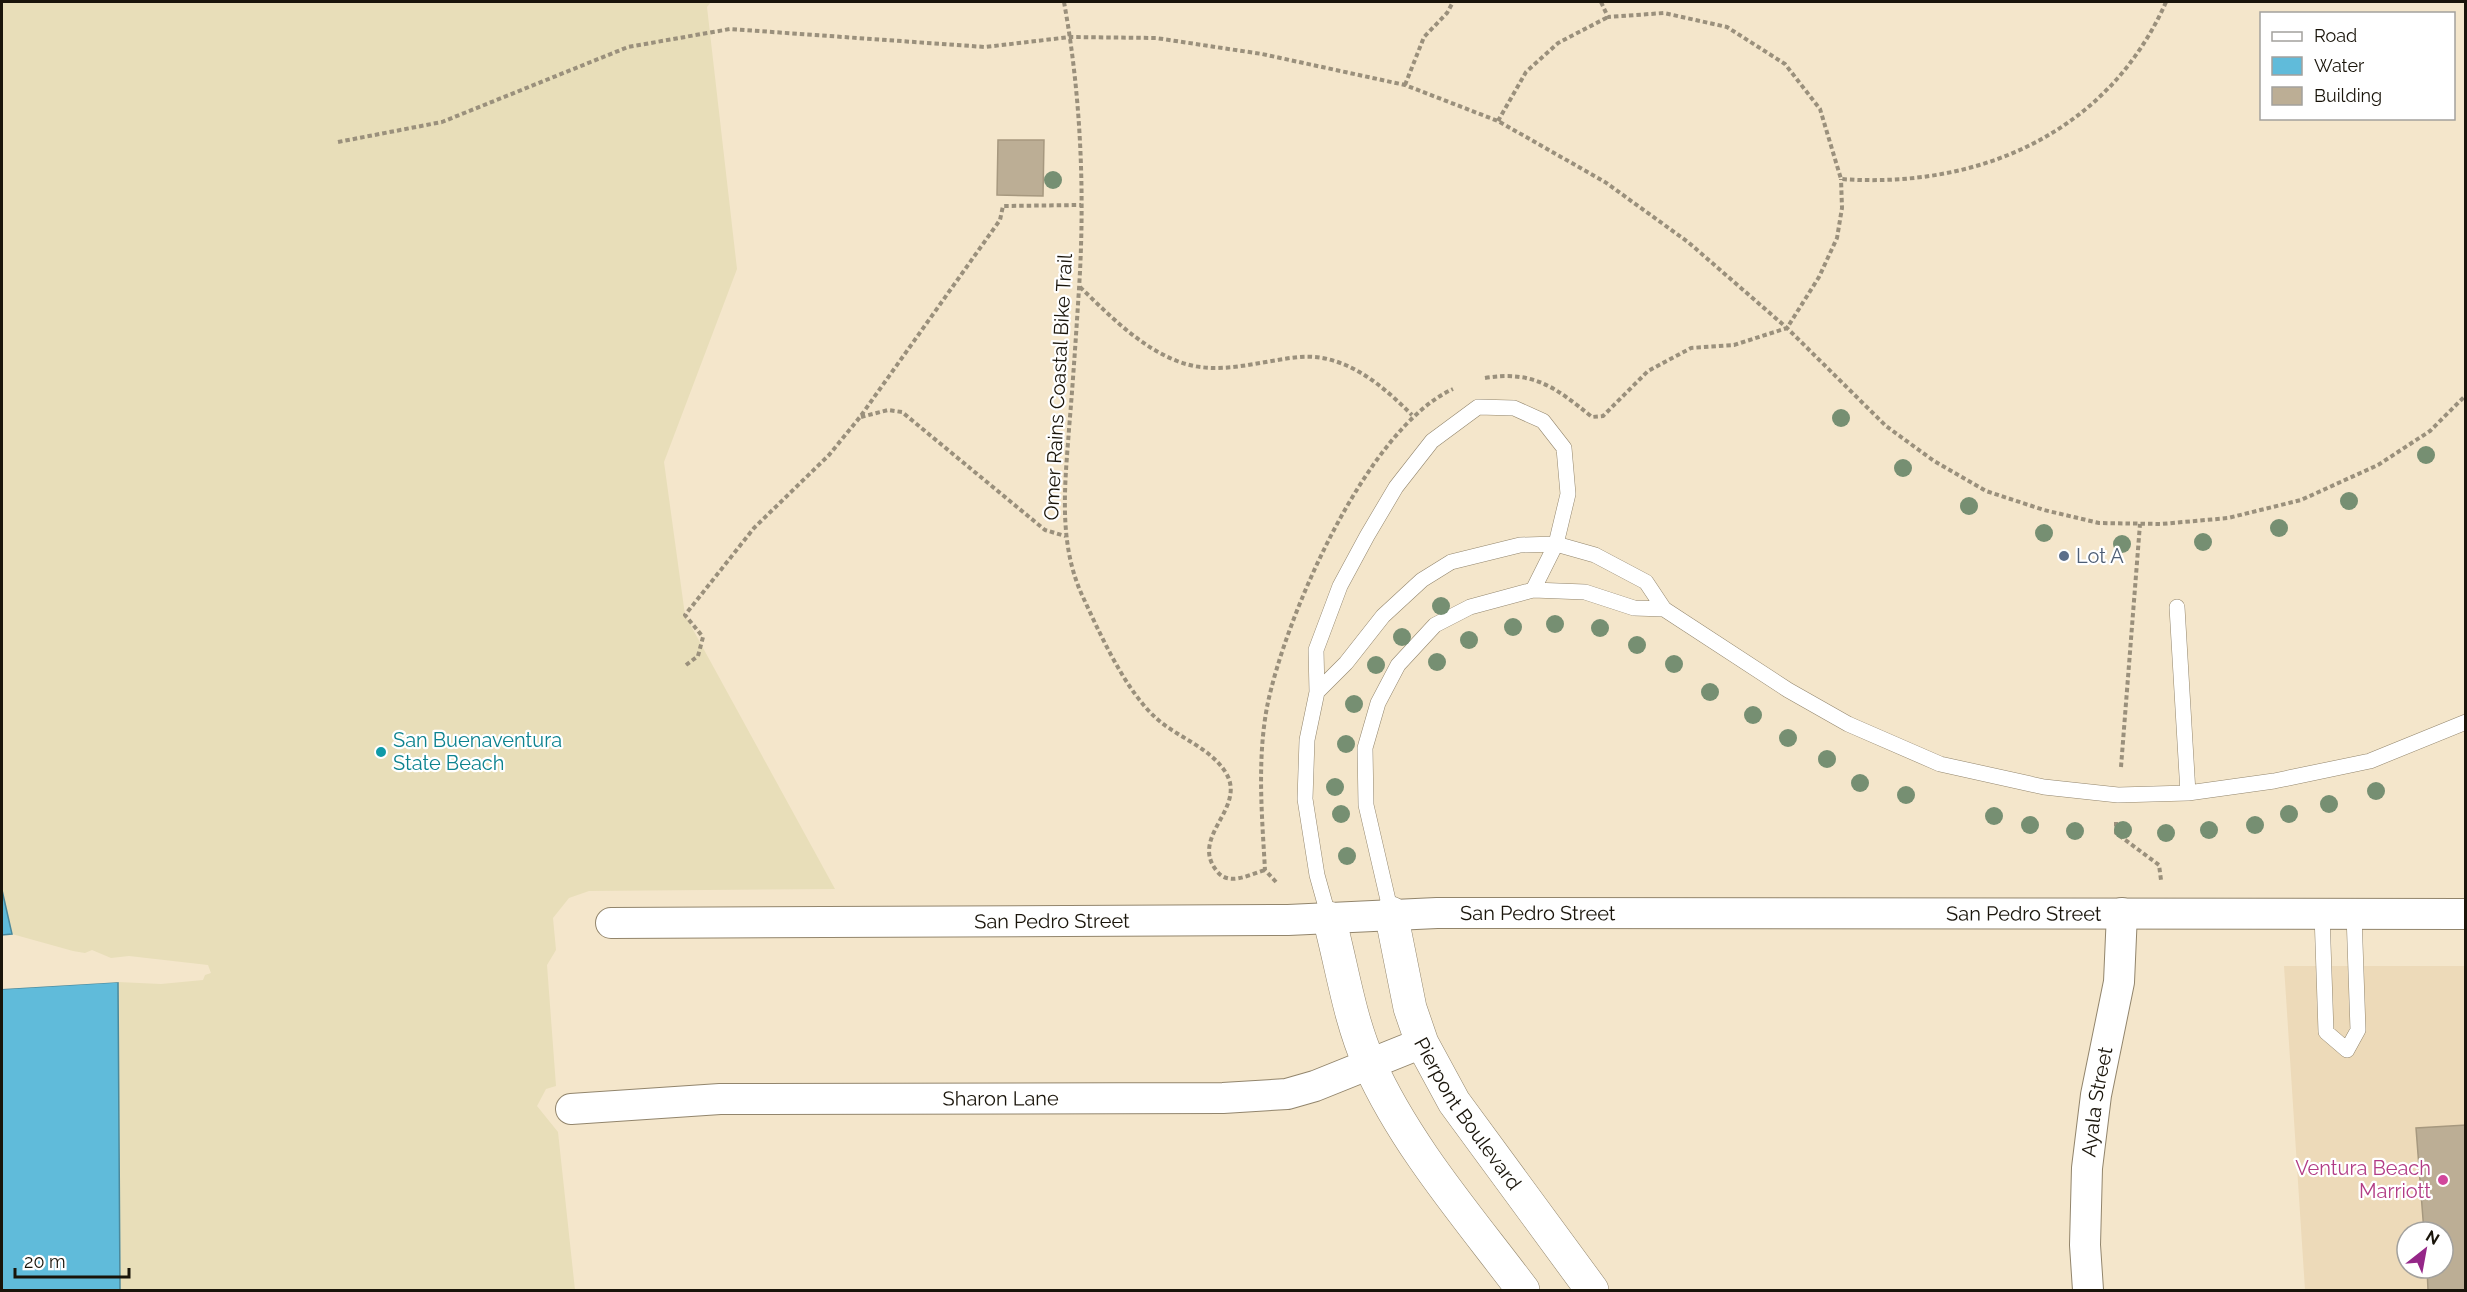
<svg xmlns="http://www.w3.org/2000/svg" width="2467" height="1292" font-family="Raleway,sans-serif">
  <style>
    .built { fill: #eddab9; fill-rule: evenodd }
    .sand { fill: #e8deb9 }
    .water { fill: #60bbda; stroke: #4b899c; stroke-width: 1.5 }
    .pier { fill: #f4e6cb }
    .building { fill: #bcae95; stroke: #a6987f; stroke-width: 1.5 }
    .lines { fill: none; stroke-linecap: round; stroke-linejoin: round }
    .service-casing { stroke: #92856c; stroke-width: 16 }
    .minor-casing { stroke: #92856c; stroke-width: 32 }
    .tertiary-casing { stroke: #92856c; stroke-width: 34 }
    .path { stroke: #9a907c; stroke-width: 4; stroke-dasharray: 4.5 3; stroke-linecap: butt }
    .service { stroke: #fff; stroke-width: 15 }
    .minor { stroke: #fff; stroke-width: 30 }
    .tertiary { stroke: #fff; stroke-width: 33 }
    .tree { fill: #768f72 }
    .service-dot { fill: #5c6f8a; stroke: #fff; stroke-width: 2 }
    .culture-dot { fill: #0f9aa8; stroke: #fff; stroke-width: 2 }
    .hotel-dot { fill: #d1479c; stroke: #fff; stroke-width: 2 }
    .labels { text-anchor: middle; stroke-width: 4.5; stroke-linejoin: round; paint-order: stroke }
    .street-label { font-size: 20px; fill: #19140a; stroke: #fff }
    .service-label { font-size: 20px; fill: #4e5e75; stroke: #fff; text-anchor: start }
    .culture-label { font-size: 20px; fill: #0d838f; stroke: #fff; text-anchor: start }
    .hotel-label { font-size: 20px; fill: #b23c85; stroke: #fff; text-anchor: end }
  </style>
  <rect width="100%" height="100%" fill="#f4e6cb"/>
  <path class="built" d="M2284 966H2465V1290H2305ZM2407 1232H2443V1268H2407Z"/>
  <path class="sand" d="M2 2H711L707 7 737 269 664 462 685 615 835 889 589 891 569 898 553 918 556 950 547 965 556 1086 546 1089 537 1106 558 1132 575 1290H120L118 982 161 984 203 980 205 975 211 973 208 965 129 956 111 958 92 950 85 953 73 951 12 934 2 890Z"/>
  <path class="water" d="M2 890 12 934 2 935Z
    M118 982 120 1290H2V989Z"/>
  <path class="pier" d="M118 979 121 982 2 989V986Z"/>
  <path class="building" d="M998 140H1044L1043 196 997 195Z
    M2466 1125V1290H2428L2427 1268H2443V1232H2424L2416 1128Z"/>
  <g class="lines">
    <defs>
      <path id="service" d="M2177 607 2188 793
        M1317 692 1316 650 1340 586 1367 536 1396 487 1432 441 1478 407 1514 408 1543 421 1564 448 1568 494 1556 544 1533 590
        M1391 913 1366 805 1365 748 1378 703 1398 665 1435 625 1470 607 1533 590 1585 592 1634 608 1664 609
        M2322 914 2326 1032 2347 1050 2358 1030 2354 914
        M1329 918 1317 875 1305 799 1307 740 1317 692 1346 663 1383 616 1422 580 1451 562 1520 545 1556 544 1595 555 1646 582 1664 609 1788 690 1848 724 1940 764 2044 787 2118 795 2188 793 2274 781 2370 761 2466 722"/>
      <g id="minor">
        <path id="s1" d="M611 923 1288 920 1437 913 2466 914"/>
        <path id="s2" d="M571 1109 720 1099 1223 1098 1287 1094 1315 1086 1422 1043"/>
        <path id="s3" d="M2088 1290 2085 1245 2087 1168 2096 1095 2119 982 2122 913"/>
      </g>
      <g id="tertiary">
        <path id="s4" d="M1391 913 1410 1008 1422 1043 1454 1102 1592 1290"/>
        <path d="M1329 918C1342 966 1349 1018 1369 1063 1406 1146 1469 1218 1523 1290"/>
      </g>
    </defs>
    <use href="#service" class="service-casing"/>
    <use href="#minor" class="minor-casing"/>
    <use href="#tertiary" class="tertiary-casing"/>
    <path class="path" d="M1064 2C1081 95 1085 194 1079 289 1076 336 1073 382 1069 429 1065 485 1058 542 1082 595 1100 634 1125 690 1156 718 1178 738 1210 747 1226 773 1247 808 1190 836 1216 870 1228 887 1248 875 1265 870
      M1601 2 1608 17 1664 13 1727 27 1785 64 1820 109 1841 179C1979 189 2108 133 2166 2
      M1405 85 1424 37 1447 13 1453 2
      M1498 121 1526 72 1558 43 1608 17
      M338 142 442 122 628 47 730 29 985 47 1070 37 1156 38 1262 54 1405 85 1498 121 1605 182 1688 242 1787 328 1886 426 1934 461 1986 491 2044 510 2099 523 2161 524 2228 518 2301 500 2378 465 2430 431 2466 395
      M1080 287C1109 315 1139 346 1177 361 1217 377 1258 361 1299 357 1345 353 1382 385 1412 415
      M1485 378C1534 370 1556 388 1592 417L1603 416 1648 371 1691 348 1734 345 1787 328 1819 277 1837 238 1842 208 1841 179
      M861 417 888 410 902 412 1045 530 1065 536
      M686 665 698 656 703 637 685 615 754 528 829 455 860 417 1000 220 1003 206 1081 205
      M2121 767 2140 524
      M2116 822V833L2159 865 2161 880
      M1276 882 1265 870C1262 816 1257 761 1267 707 1285 617 1367 428 1453 389"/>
    <use href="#service" class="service"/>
    <use href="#minor" class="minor"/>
    <use href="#tertiary" class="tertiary"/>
  </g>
  <g class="tree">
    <circle cx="1053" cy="180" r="9"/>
    <circle cx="1841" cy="418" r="9"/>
    <circle cx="2426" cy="455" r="9"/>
    <circle cx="1903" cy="468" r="9"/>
    <circle cx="2349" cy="501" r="9"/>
    <circle cx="1969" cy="506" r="9"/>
    <circle cx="2279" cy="528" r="9"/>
    <circle cx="2044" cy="533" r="9"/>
    <circle cx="2203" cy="542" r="9"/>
    <circle cx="2122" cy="544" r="9"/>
    <circle cx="1441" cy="606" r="9"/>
    <circle cx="1555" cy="624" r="9"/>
    <circle cx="1513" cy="627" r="9"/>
    <circle cx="1600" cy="628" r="9"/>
    <circle cx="1402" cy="637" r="9"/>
    <circle cx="1469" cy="640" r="9"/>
    <circle cx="1637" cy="645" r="9"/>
    <circle cx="1437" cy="662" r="9"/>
    <circle cx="1674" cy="664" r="9"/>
    <circle cx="1376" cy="665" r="9"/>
    <circle cx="1710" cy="692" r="9"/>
    <circle cx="1354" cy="704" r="9"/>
    <circle cx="1753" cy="715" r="9"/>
    <circle cx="1788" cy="738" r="9"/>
    <circle cx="1346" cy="744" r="9"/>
    <circle cx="1827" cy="759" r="9"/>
    <circle cx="1860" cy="783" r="9"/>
    <circle cx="1335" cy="787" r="9"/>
    <circle cx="2376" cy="791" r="9"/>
    <circle cx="1906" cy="795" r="9"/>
    <circle cx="2329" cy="804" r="9"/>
    <circle cx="1341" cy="814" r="9"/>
    <circle cx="2289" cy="814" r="9"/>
    <circle cx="1994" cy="816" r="9"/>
    <circle cx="2030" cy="825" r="9"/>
    <circle cx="2255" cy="825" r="9"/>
    <circle cx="2123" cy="830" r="9"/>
    <circle cx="2209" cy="830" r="9"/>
    <circle cx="2075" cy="831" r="9"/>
    <circle cx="2166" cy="833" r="9"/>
    <circle cx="1347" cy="856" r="9"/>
  </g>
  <circle class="service-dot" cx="2064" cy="556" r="6"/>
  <circle class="culture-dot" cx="381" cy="752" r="6"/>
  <circle class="hotel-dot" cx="2443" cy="1180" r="6"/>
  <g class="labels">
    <g class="street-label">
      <text transform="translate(1058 387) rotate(-87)" y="7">Omer Rains Coastal Bike Trail</text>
      <text dy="7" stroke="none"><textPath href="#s1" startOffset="927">San Pedro Street</textPath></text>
      <text dy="7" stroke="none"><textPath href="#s1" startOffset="1413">San Pedro Street</textPath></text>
      <text dy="7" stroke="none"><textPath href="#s1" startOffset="441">San Pedro Street</textPath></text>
      <text dy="7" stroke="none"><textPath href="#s2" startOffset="430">Sharon Lane</textPath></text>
      <text dy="7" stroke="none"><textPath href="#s3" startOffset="189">Ayala Street</textPath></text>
      <text dy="7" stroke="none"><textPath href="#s4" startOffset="218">Pierpont Boulevard</textPath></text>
    </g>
    <g class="service-label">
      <text x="2076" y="563">Lot A</text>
    </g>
    <g class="culture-label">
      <text x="393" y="747">San Buenaventura<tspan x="393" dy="23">State Beach</tspan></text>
    </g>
    <g class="hotel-label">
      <text x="2431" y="1175">Ventura Beach<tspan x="2431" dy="23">Marriott</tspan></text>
    </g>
  </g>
  <rect width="2467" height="1292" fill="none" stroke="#19140a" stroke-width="6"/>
  <rect x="2260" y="12" width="195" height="108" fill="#ffffff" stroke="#a3a19d" stroke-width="1.5"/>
  <rect x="2272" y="32" width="30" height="9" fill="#ffffff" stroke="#a3a19d" stroke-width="1.5"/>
  <text x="2314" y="42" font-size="18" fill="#19140a">Road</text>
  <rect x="2272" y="57" width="30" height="18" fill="#60bbda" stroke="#a3a19d" stroke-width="1.5"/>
  <text x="2314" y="72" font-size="18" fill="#19140a">Water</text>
  <rect x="2272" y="87" width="30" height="18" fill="#bcae95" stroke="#a3a19d" stroke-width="1.5"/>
  <text x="2314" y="102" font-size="18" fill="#19140a">Building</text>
  <g transform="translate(2425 1250) rotate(31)"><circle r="28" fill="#ffffff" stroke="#a3a19d" stroke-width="1.5"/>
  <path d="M0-4.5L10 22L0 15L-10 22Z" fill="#952788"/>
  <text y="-9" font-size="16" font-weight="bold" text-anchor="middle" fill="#19140a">N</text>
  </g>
  <path d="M15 1268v9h114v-9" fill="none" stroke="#19140a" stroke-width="3"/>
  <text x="24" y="1268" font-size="18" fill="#19140a" stroke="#ffffff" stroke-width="4.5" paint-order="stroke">20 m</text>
</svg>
